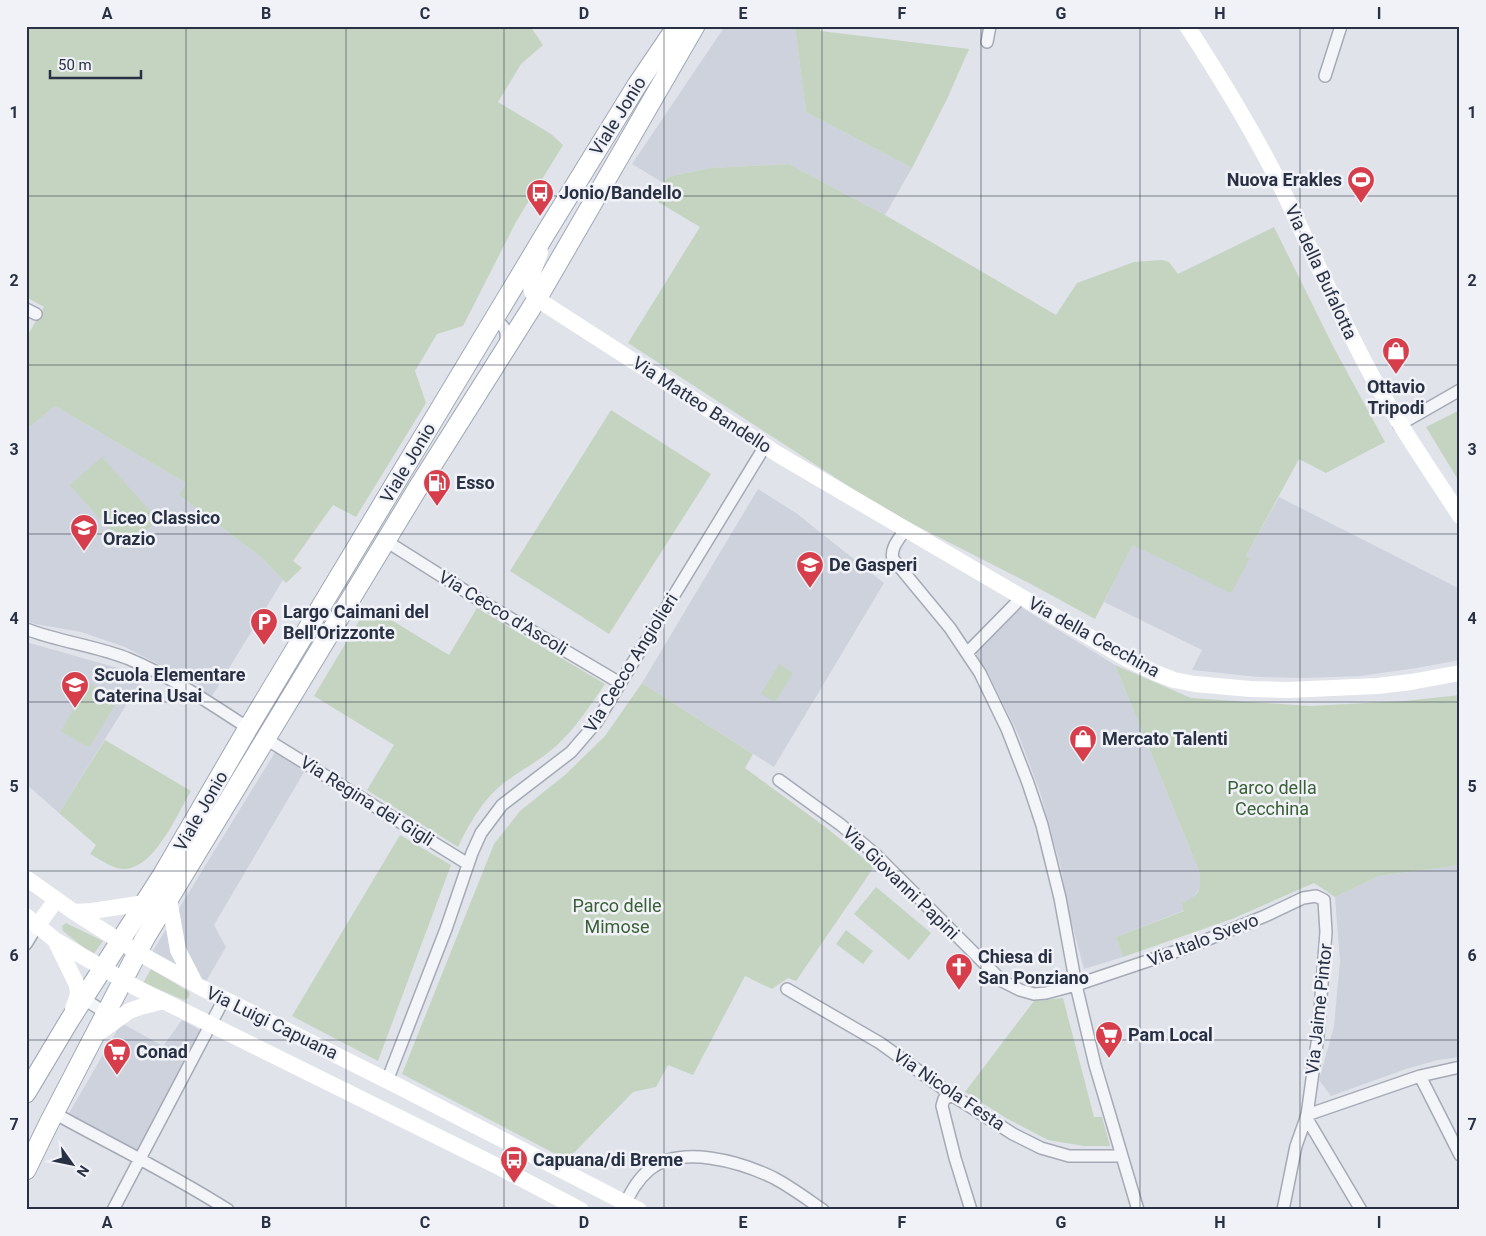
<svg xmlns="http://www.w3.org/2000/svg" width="1486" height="1236" font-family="Roboto,sans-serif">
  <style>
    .built { fill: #ced2dc }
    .green { fill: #c4d4c1 }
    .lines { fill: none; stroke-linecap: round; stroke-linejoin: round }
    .street-casing { stroke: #a5aab5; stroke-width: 14 }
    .primary-casing { stroke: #9fa7b6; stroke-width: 21 }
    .street { stroke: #f3f5f8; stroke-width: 11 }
    .secondary { stroke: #fff; stroke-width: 16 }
    .primary { stroke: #fff; stroke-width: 19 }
    .grid { fill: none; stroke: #283043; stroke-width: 1; stroke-opacity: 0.55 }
    .labels { text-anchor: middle; stroke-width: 5; stroke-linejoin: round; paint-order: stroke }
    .street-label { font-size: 18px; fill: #283043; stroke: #f0f2f7 }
    .poi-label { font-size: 18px; font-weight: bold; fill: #283043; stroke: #f0f2f7; text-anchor: start }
    .park-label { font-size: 18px; fill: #395f34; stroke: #f0f2f7 }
    .neatline { fill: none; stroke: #283043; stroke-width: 2 }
    .grid-label { font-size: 16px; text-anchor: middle; font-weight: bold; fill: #283043 }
  </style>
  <rect width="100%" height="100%" fill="#e0e3ea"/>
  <path class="built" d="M725 26H795L806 112 912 168 885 215 789 164 711 168 667 177 662 182 632 164Z
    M55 406 186 483 179 495 261 557 283 580 212 696 202 691 200 686 125 647 81 632 35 624 26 621V430Z
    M758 489 796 513 884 583 774 767 642 683Z
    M1279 497 1460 589V660L1417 668 1360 676 1305 678 1259 677 1192 670 1202 650 1104 602 1133 545 1250 558 1246 556Z
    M1021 607 1115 665 1199 871 1201 886 1185 910 1116 937 1123 957 1084 969 1068 909 1061 868 1040 792 1019 736 988 673 975 652Z
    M26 642 132 672 143 678 59 813 26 784Z
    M277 749 307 767 214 925 226 947 204 985 151 954Z
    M1460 865V1057L1438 1060 1406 1069 1331 1096 1319 1080 1334 1026 1340 961 1335 897 1379 876Z
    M182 1020 200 1030 138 1154 68 1115 119 1027 123 1024 163 1046Z"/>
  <path class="green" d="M26 26H530L543 45 521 64 498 102 551 134 563 145 516 222 463 326 437 334 415 371 426 403 356 517 333 505 293 561 302 568 286 583 261 557 179 495 186 483 55 406 26 430V338L44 307 26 297Z
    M795 26H820V31L969 49 947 99 912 168 806 112Z
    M789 164 885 215 1056 315 1077 283 1134 262 1162 260 1169 262 1178 274 1274 227 1333 346 1385 442 1326 473 1299 459 1246 556 1250 558 1231 593 1133 545 1095 619 1029 583 901 518 856 491 628 343 700 227 653 199 667 177 711 168Z
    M611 410 711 474 609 634 510 571Z
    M1460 410V483L1426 427Z
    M102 457 158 520 126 549 70 485Z
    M368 606 449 655 477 608 605 684C590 706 575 729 555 747 538 762 517 772 499 787 480 804 469 824 458 847L367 790 394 745 314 696Z
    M779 664 793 673 775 702 761 694Z
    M1115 665 1191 698 1310 706 1405 701 1460 695V839L1457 840 1460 865 1379 876 1335 897 1314 883 1232 919 1123 957 1116 937 1184 911 1182 903C1200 895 1202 890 1199 871Z
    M89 683 118 700 89 748 61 731Z
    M642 683 753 754 745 768 828 829 874 867 796 981 788 978 772 989 745 976 693 1075 668 1065 656 1087 633 1092 567 1160 402 1074 494 844 520 811 565 775 605 736Z
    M105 740 191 791C177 814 154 871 122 869 112 868 99 859 90 854L96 845 59 813Z
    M400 835 451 865 378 1061 292 1016Z
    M876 887 931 933 909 960 854 914Z
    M66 923 103 941 93 955 63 931 62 926Z
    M846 930 873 951 863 964 836 944Z
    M151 969 188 991 190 994 188 998 184 1000 143 983Z
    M1063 998 1094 1117H1102L1110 1146H1084L1048 1140 1006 1118 965 1092 1034 1001Z"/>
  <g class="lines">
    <defs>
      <path id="street" d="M987 42 990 26
        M1325 76 1341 26
        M26 309 36 314
        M494 320C506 326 508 332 505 345
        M1399 425 1460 390
        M905 530C899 539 890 548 893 559L950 628 980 673 1007 729 1028 783 1042 825 1060 898 1076 985 1095 1065 1138 1210
        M386 541 481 601 620 683
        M26 629C60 642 97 646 129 659 168 675 213 705 248 728
        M967 653 1022 597
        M266 739 468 864
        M779 780 841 825 875 854 1002 981 1020 990 1034 994 1046 993 1076 985 1189 947 1265 916 1303 898 1316 896 1324 900 1326 932 1318 1036 1307 1115 1296 1146 1283 1210
        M26 944 37 926
        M787 989 880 1043 952 1095 1013 1134 1041 1148 1069 1156H1122
        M84 999 106 1013
        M1420 1076 1460 1155
        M387 1081 446 929 472 853 481 833 502 805 571 752 596 723 765 446
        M952 1095 944 1099 942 1106 955 1158 971 1210
        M54 1113C112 1145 172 1174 228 1210
        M1307 1115 1420 1076 1460 1067
        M1306 1117 1361 1210
        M623 1208C630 1194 636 1181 649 1170 681 1144 741 1162 774 1178 791 1187 807 1199 823 1210
        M113 1210 224 999"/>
      <path id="primary" d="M26 1093 69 1021 163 874 248 728 547 231 637 85 677 26
        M26 1170 49 1123 145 938 419 486 537 299 695 26"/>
    </defs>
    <use href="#street" class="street-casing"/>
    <use href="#primary" class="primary-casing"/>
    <use href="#street" class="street"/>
    <path class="secondary" d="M1187 26C1222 80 1256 135 1284 193 1311 249 1335 306 1364 361 1392 415 1427 465 1460 516
      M540 252C535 268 524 286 537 299L779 455 1129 660 1156 673 1174 680 1195 684 1250 689 1288 690 1377 686 1411 682 1460 673
      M26 878 74 912 137 952 200 987 400 1087 639 1210
      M169 899 178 950 196 985
      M74 912 92 911 145 903
      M26 916 55 940 135 987 495 1165 581 1210
      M37 926 56 900
      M55 940 77 985 78 995 73 1009
      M96 1035 129 1011 140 1007 164 1001"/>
    <use href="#primary" class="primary"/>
  </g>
  <path class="grid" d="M186 26V1210M346 26V1210M504 26V1210M664 26V1210M822 26V1210M981 26V1210M1140 26V1210M1300 26V1210M26 196H1460M26 365H1460M26 534H1460M26 702H1460M26 871H1460M26 1040H1460"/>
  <defs>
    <symbol id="stadium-pin" viewBox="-11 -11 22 30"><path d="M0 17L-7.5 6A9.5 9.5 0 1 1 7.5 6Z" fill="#d63e4b" stroke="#f0f2f7"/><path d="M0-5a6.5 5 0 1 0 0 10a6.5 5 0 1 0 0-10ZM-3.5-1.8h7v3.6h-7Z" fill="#fff"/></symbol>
    <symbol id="bus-pin" viewBox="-11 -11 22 30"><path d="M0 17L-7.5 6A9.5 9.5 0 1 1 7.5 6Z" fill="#d63e4b" stroke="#f0f2f7"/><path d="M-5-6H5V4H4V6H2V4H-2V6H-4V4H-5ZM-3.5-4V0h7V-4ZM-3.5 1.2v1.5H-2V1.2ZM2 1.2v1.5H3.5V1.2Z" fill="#fff"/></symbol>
    <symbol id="shop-pin" viewBox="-11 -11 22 30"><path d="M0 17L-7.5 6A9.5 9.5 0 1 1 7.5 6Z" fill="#d63e4b" stroke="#f0f2f7"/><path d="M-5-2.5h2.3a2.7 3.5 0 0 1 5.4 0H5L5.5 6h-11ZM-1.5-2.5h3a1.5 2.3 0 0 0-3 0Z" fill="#fff"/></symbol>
    <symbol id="fuel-pin" viewBox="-11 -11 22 30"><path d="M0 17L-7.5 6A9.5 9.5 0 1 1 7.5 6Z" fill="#d63e4b" stroke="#f0f2f7"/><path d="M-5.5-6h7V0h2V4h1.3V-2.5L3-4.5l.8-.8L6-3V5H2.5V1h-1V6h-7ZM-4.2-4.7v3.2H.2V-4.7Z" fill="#fff"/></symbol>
    <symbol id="school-pin" viewBox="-11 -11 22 30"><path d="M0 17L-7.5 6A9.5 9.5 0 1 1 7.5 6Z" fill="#d63e4b" stroke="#f0f2f7"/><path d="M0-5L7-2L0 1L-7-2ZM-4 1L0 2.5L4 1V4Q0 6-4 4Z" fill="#fff"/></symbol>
    <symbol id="parking-pin" viewBox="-11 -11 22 30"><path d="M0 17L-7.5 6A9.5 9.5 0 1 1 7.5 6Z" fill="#d63e4b" stroke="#f0f2f7"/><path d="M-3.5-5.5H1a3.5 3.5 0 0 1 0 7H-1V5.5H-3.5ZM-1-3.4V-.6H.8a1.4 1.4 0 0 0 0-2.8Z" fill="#fff"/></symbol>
    <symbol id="church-pin" viewBox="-11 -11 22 30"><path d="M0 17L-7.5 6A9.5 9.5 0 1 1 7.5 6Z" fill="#d63e4b" stroke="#f0f2f7"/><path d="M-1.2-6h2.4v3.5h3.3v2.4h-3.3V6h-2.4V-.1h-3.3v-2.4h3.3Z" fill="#fff"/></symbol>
    <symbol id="supermarket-pin" viewBox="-11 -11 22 30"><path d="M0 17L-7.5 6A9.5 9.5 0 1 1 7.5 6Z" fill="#d63e4b" stroke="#f0f2f7"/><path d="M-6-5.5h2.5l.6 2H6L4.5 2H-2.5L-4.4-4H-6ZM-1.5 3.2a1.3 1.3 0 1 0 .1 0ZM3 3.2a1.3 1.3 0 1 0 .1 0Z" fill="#fff"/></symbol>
  </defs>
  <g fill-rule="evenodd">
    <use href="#stadium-pin" x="1345" y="164" width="32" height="43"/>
    <use href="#bus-pin" x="524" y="177" width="32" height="43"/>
    <use href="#shop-pin" x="1380" y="335" width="32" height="43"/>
    <use href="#fuel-pin" x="421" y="467" width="32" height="43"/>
    <use href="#school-pin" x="68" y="512" width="32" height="43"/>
    <use href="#school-pin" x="794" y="549" width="32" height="43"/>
    <use href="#parking-pin" x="248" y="606" width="32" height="43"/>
    <use href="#school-pin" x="59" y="669" width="32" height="43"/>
    <use href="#shop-pin" x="1067" y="723" width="32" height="43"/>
    <use href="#church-pin" x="943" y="951" width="32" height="43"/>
    <use href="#supermarket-pin" x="1093" y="1019" width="32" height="43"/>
    <use href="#supermarket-pin" x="101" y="1036" width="32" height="43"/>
    <use href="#bus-pin" x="498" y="1144" width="32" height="43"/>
  </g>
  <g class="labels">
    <g class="street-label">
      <text transform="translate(618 116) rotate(-58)" y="6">Viale Jonio</text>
      <text transform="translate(1321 272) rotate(65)" y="6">Via della Bufalotta</text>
      <text transform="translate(702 405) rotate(33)" y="6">Via Matteo Bandello</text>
      <text transform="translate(408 463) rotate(-59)" y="6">Viale Jonio</text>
      <text transform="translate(503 613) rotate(31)" y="6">Via Cecco d'Ascoli</text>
      <text transform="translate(1094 637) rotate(29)" y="6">Via della Cecchina</text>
      <text transform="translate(631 663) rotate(-58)" y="6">Via Cecco Angiolieri</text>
      <text transform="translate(367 801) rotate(32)" y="6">Via Regina dei Gigli</text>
      <text transform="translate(201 811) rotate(-60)" y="6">Viale Jonio</text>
      <text transform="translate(901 883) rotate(44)" y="6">Via Giovanni Papini</text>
      <text transform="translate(1203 940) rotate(-21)" y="6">Via Italo Svevo</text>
      <text transform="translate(1319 1009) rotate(-84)" y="6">Via Jaime Pintor</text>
      <text transform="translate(272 1023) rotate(26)" y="6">Via Luigi Capuana</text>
      <text transform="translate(949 1090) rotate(34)" y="6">Via Nicola Festa</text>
    </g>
    <g class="poi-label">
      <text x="1342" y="186" text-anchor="end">Nuova Erakles</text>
      <text x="559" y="199">Jonio/Bandello</text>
      <text x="1396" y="393" text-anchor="middle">Ottavio<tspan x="1396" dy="21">Tripodi</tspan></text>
      <text x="456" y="489">Esso</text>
      <text x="103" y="524">Liceo Classico<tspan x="103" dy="21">Orazio</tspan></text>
      <text x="829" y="571">De Gasperi</text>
      <text x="283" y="618">Largo Caimani del<tspan x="283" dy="21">Bell'Orizzonte</tspan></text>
      <text x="94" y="681">Scuola Elementare<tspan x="94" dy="21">Caterina Usai</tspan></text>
      <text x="1102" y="745">Mercato Talenti</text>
      <text x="978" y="963">Chiesa di<tspan x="978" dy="21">San Ponziano</tspan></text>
      <text x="1128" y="1041">Pam Local</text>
      <text x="136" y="1058">Conad</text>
      <text x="533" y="1166">Capuana/di Breme</text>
    </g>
    <g class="park-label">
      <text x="1272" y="794">Parco della<tspan x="1272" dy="21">Cecchina</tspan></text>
      <text x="617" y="912">Parco delle<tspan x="617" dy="21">Mimose</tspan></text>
    </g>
  </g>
  <rect width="1486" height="1236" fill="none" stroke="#f0f2f7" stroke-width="55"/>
  <g transform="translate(72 1164) rotate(123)" stroke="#f0f2f7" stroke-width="4" paint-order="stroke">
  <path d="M0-4L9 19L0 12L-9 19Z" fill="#283043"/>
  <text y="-8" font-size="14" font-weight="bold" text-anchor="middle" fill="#283043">N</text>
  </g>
  <path d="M50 70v8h91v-8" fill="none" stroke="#283043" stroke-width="2.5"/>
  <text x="58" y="70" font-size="15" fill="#283043" stroke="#f0f2f7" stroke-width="4" paint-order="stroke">50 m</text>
  <rect x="28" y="28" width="1430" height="1180" class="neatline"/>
  <g class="grid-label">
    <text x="107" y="19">A</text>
    <text x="266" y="19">B</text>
    <text x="425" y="19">C</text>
    <text x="584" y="19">D</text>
    <text x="743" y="19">E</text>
    <text x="902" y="19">F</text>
    <text x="1061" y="19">G</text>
    <text x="1220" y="19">H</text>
    <text x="1379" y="19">I</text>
    <text x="14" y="118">1</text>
    <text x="1472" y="118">1</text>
    <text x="14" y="286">2</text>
    <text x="1472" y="286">2</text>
    <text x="14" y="455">3</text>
    <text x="1472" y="455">3</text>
    <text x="14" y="624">4</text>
    <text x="1472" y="624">4</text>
    <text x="14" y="792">5</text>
    <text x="1472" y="792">5</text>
    <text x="14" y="961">6</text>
    <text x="1472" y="961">6</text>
    <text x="14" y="1130">7</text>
    <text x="1472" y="1130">7</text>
    <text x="107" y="1228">A</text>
    <text x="266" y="1228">B</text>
    <text x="425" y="1228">C</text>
    <text x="584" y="1228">D</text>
    <text x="743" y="1228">E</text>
    <text x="902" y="1228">F</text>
    <text x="1061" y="1228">G</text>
    <text x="1220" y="1228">H</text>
    <text x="1379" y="1228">I</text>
  </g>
</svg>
